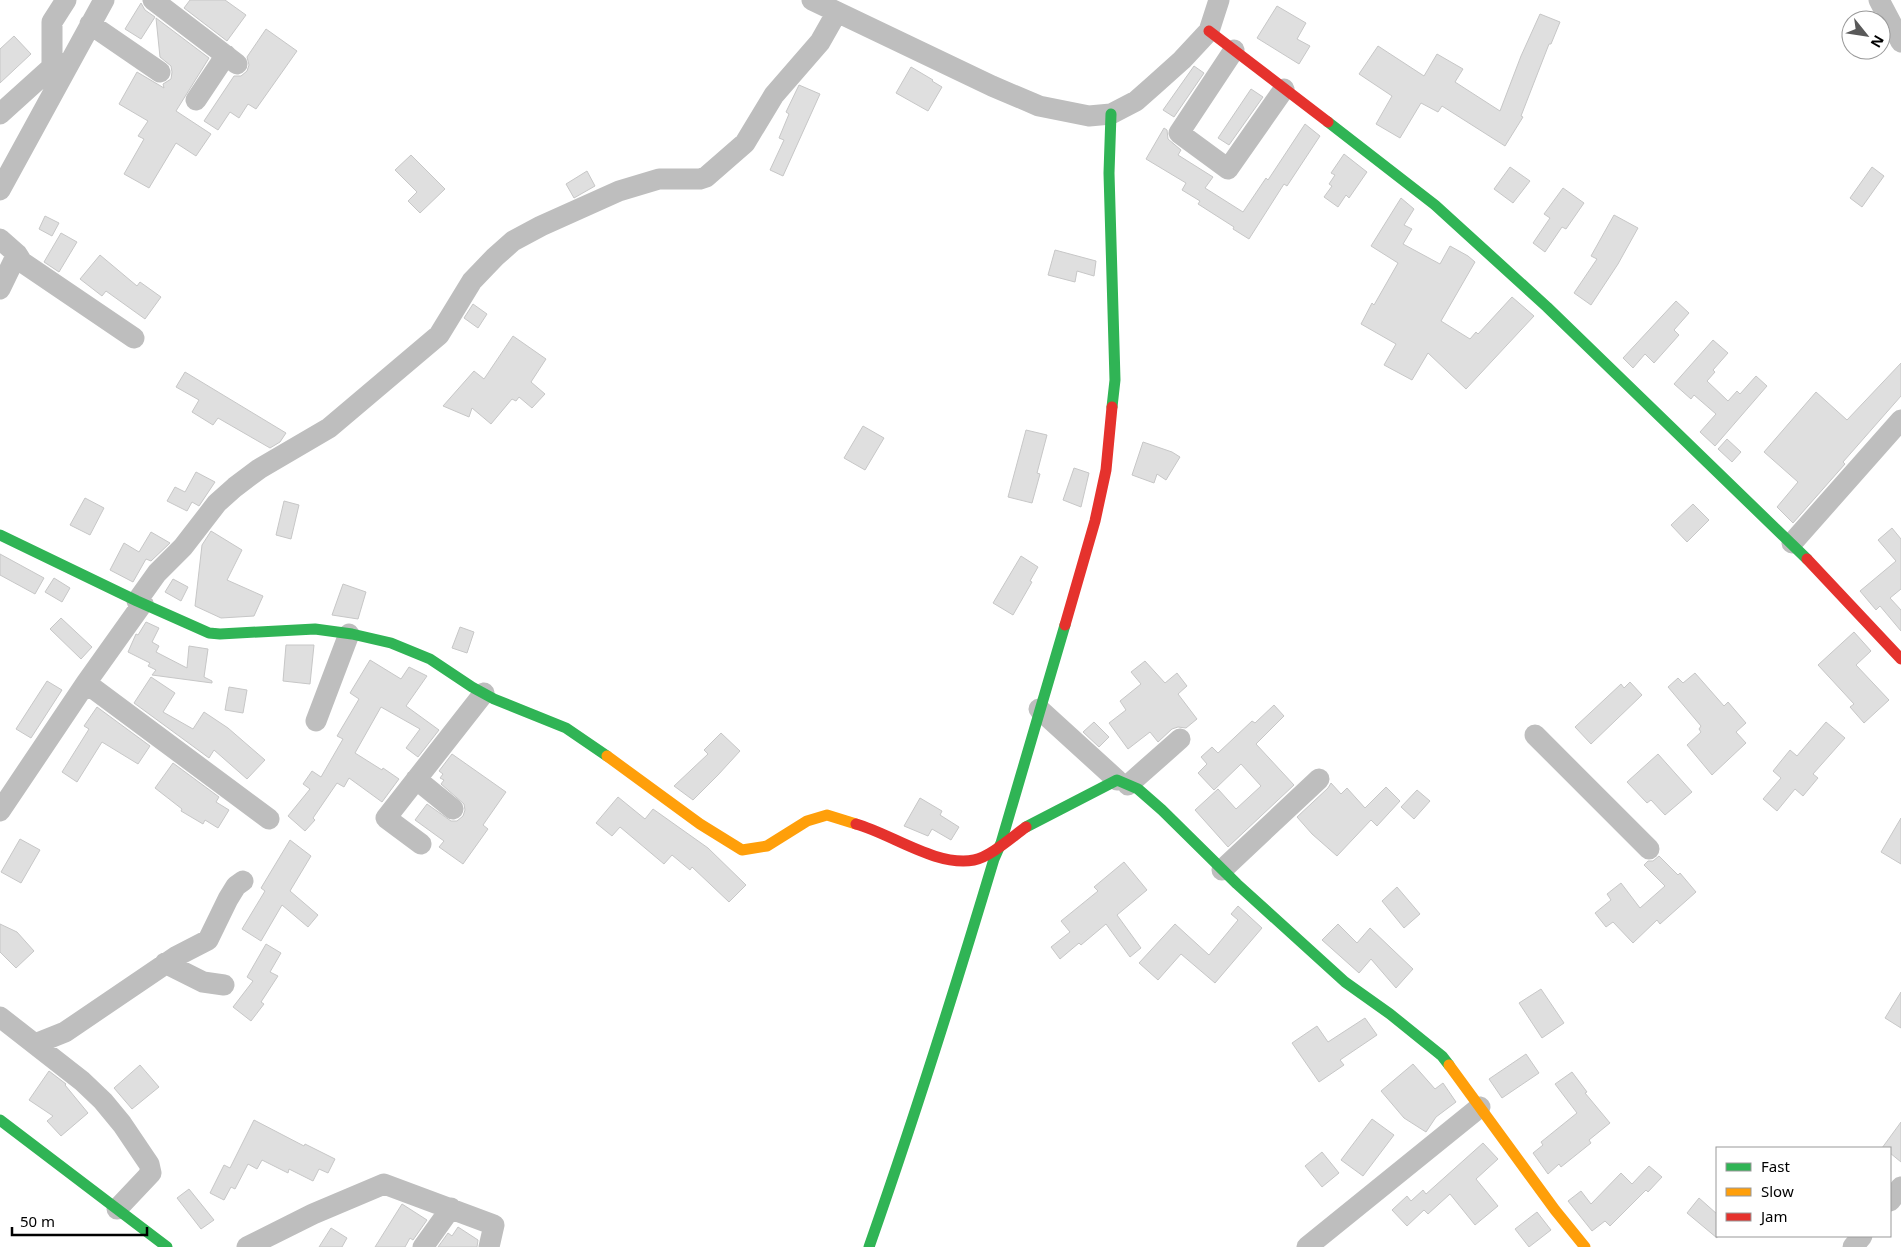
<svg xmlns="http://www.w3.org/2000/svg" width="1901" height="1247" font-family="'Noto Sans',sans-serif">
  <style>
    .building { fill: #dfdfdf; stroke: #c7c7c7 }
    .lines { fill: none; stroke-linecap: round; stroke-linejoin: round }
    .street { stroke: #bebebe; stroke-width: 21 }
    .fast { stroke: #30b455; stroke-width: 11 }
    .slow { stroke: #ff9f0a; stroke-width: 11 }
    .jam { stroke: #e5322d; stroke-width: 11 }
  </style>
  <rect width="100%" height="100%" fill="#fff"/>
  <path class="building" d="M190 0H225L246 15 227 41 184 8Z
    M141 3 145 10 155 17 141 39 125 29Z
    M1277 6 1306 23 1297 39 1310 46 1299 64 1257 38Z
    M1540 14 1560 22 1551 44H1549L1521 116 1523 117 1505 146 1442 106 1438 112 1421 103 1400 138 1376 124 1392 96 1359 74 1378 46 1424 76 1437 54 1463 69 1455 82 1500 111 1521 56Z
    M156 18 209 58 176 111 211 134 196 156 176 143 149 188 124 174 144 139 138 136 148 121 119 104 137 72 164 88 163 84 171 79 172 72 171 66 160 57Z
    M266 29 297 51 256 109 248 104 239 118 230 112 218 130 204 121 234 76H241L247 71 249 65 247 57Z
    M14 36 31 54 0 83V49Z
    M1194 66 1204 73 1174 117 1163 110Z
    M911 67 933 80 932 81 942 87 928 111 896 93Z
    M799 85 820 94 783 176 770 170 784 140 779 138 789 114 786 112Z
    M1251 89 1263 97 1229 145 1218 138Z
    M1305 124 1320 136 1287 186 1284 184 1249 239 1233 229 1234 227 1198 204 1200 201 1182 190 1186 183 1146 159 1164 128 1167 130 1168 139 1181 150 1178 155 1213 177 1205 188 1243 212 1266 178 1268 180Z
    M1344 154 1367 172 1349 198 1346 195 1338 207 1324 197 1332 186 1329 184 1335 175 1331 173Z
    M411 155 445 189 420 213 408 201 417 192 395 170Z
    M1510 167 1530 181 1513 203 1494 189Z
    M1872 167 1884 176 1862 207 1850 198Z
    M587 171 595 186 574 198 566 184Z
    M1563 188 1584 203 1566 229 1562 227 1545 252 1533 243 1550 218 1544 214Z
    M1401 198 1414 209 1404 225 1412 229 1403 244 1440 264 1450 246 1468 256 1475 262 1441 321 1470 339 1476 332 1478 334 1512 297 1534 316 1466 389 1428 353 1412 380 1384 365 1396 344 1361 324 1372 303 1374 305 1398 263 1371 246Z
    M1614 215 1638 228 1618 264 1591 305 1574 293 1597 259 1591 256Z
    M45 216 59 223 52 236 39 229Z
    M61 233 77 242 59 272 44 262Z
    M1055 250 1096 261 1094 276 1077 271 1075 282 1048 275Z
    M100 255 137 286 140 282 161 297 145 319 106 291 102 296 80 279Z
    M1676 301 1689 313 1674 330 1679 335 1654 363 1645 354 1633 368 1623 358Z
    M473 304 487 314 478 328 464 318Z
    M513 336 546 359 531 382 545 394 532 408 519 397 516 401 512 399 491 424 472 408 469 417 443 406 474 371 484 379Z
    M1713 340 1728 353 1713 370 1715 372 1707 381 1728 401 1737 391 1740 394 1756 376 1767 386 1715 446 1700 432 1716 414 1694 395 1691 399 1674 384Z
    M1901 363V396L1843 462 1845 464 1793 523 1777 507 1798 482 1764 452 1816 392 1847 420Z
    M185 372 286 433 280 442 270 448 218 418 213 425 192 412 199 400 176 387Z
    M863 426 884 438 865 470 844 458Z
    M1026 430 1047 435 1037 473 1040 474 1032 503 1008 497Z
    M1727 439 1741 452 1732 462 1718 449Z
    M1143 442 1172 452 1180 457 1166 480 1157 474 1154 483 1132 475Z
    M1074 468 1089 473 1081 507 1063 500Z
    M196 472 215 482 199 506 192 502 187 511 167 501 175 487 185 492Z
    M85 498 104 508 90 535 70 525Z
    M284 501 299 505 291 539 276 535Z
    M1693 504 1709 520 1687 542 1671 525Z
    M1892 528 1901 539V589L1890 598 1901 610V631L1880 606 1876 610 1860 591 1896 561 1878 540Z
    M211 531 242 550 227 580 263 596 254 616 221 618 195 606 202 545Z
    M151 532 170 543 151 561 146 559 133 582 110 570 124 543 139 552Z
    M0 554 44 578 35 594 0 575Z
    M1021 556 1038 567 1030 581 1032 582 1013 615 993 603Z
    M54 578 70 588 62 602 45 592Z
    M173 579 188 587 181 601 165 592Z
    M343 584 366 592 358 619 332 615Z
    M61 618 92 647 81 659 50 629Z
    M146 622 159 628 152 642 159 646 156 652 187 668 189 646 208 649 204 677 212 681V683L152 675 156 670 148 666 150 663 128 652 136 634 138 635Z
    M460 627 474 632 467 653 452 648Z
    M1854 632 1871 651 1856 665 1889 700 1864 723 1850 707 1854 704 1818 665Z
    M286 645H314L310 684 283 681Z
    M370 660 401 679 409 667 427 676 406 706 439 730 418 757 406 748 420 729 381 707 355 753 382 770 383 768 399 779 382 802 349 778 344 787 337 783 313 818 315 820 305 831 288 816 310 789 303 784 312 771 321 777 343 739 337 736 359 699 350 693Z
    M1145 661 1165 683 1177 673 1187 686 1178 694 1197 719 1186 728 1178 727 1172 729 1158 742 1150 732 1128 749 1109 723 1126 710 1120 701 1141 684 1131 672Z
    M1695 673 1724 706 1728 702 1746 723 1736 732 1746 743 1712 775 1687 745 1701 732 1699 729 1701 726 1668 687 1678 678 1683 683Z
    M151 677 175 693 163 712 193 729 204 712 228 728 265 760 247 779 214 750 209 758 134 703Z
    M47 681 62 690 31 738 16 729Z
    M1630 682 1642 695 1591 744 1575 727 1621 684 1624 688Z
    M229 687 247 690 243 713 225 710Z
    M1274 705 1284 716 1256 744 1294 785 1228 847 1195 810 1218 789 1236 809 1261 786 1241 764 1214 790 1198 773 1207 764 1201 757 1212 747 1218 753 1252 721 1255 723Z
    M97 707 150 746 138 764 102 742 77 782 62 772 89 729 84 726Z
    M1094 722 1109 737 1099 747 1083 732Z
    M1826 722 1845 738 1813 774 1818 778 1803 796 1795 789 1777 811 1763 799 1781 778 1773 771 1790 750 1797 756Z
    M721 733 740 751 718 775 693 800 674 786 708 754 704 750Z
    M452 754 506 792 483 825 488 829 463 864 439 847 444 841 415 820 427 804 451 821H457L463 816 465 810 464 804 441 784 444 780 440 778 443 774 439 771Z
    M1658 754 1692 792 1665 815 1651 800 1647 803 1627 782Z
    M173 763 219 797 216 802 229 810 218 828 205 820 203 824 181 811 182 809 155 788Z
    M1331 783 1341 794 1347 788 1365 808 1386 787 1400 801 1377 826 1371 820 1337 856 1312 834 1297 817 1328 788Z
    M1417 790 1430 801 1414 819 1401 807Z
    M618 797 645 819 653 809 708 848 746 885 729 902 692 867 690 870 672 855 664 864 620 827 612 836 596 823Z
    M920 798 942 811 940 815 959 827 951 840 932 829 928 836 904 826Z
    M1901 818V864L1881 852Z
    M20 839 40 850 21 883 1 872Z
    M290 840 311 856 290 891 318 915 308 927 282 905 261 941 242 929 265 891 261 888Z
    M1659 856 1678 875 1680 873 1696 892 1660 924 1657 920 1633 943 1613 922 1606 927 1595 913 1611 900 1607 894 1621 883 1640 908 1665 886 1644 865 1648 861H1653Z
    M1124 862 1147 890 1117 915 1141 948 1130 957 1106 924 1081 945 1079 943 1060 959 1051 947 1070 932 1061 921 1098 891 1094 887Z
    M1397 887 1420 914 1404 928 1382 901Z
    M1238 906 1262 928 1215 983 1181 954 1158 980 1139 963 1175 924 1209 955 1238 920 1231 914Z
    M0 924 17 932 34 951 16 968 0 952Z
    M1338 924 1357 943 1370 928 1413 969 1396 988 1371 959 1359 973 1322 940Z
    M266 944 281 953 270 972 278 976 261 1002 264 1004 251 1021 233 1007 253 981 247 977Z
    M1541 989 1564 1023 1542 1038 1519 1003Z
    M1901 992V1028L1885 1018Z
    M1365 1018 1377 1035 1340 1060 1344 1065 1319 1082 1292 1043 1317 1026 1328 1042Z
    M1526 1054 1539 1073 1502 1098 1489 1079Z
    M1413 1064 1435 1089 1443 1083 1456 1102 1436 1117 1426 1132 1404 1118 1381 1091Z
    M140 1065 159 1087 132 1109 114 1088Z
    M49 1071 66 1084 65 1085 88 1113 61 1136 47 1121 53 1116 29 1100Z
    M1572 1072 1587 1092 1585 1093 1610 1123 1589 1140 1591 1143 1561 1167 1559 1164 1548 1174 1533 1153 1543 1145 1541 1142 1577 1113 1555 1084Z
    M1372 1119 1394 1135 1363 1176 1341 1160Z
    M254 1120 304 1146 305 1144 335 1159 328 1173 319 1169 313 1181 289 1169 288 1173 262 1160 257 1169 248 1164 235 1189 231 1187 224 1200 210 1193 224 1165 230 1168Z
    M1901 1122V1162L1890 1153V1148H1882Z
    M1483 1143 1498 1159 1476 1179 1498 1206 1475 1225 1450 1194 1428 1214 1424 1210 1407 1226 1392 1210 1407 1196 1411 1201 1423 1190 1426 1194Z
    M1322 1152 1339 1173 1322 1187 1305 1166Z
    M1649 1166 1662 1177 1648 1192 1646 1190 1610 1226 1605 1221 1592 1231 1568 1201 1581 1191 1591 1204 1621 1173 1632 1184Z
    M189 1189 214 1220 201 1229 177 1198Z
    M1699 1198 1717 1214V1238L1687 1213Z
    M402 1204 427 1220 413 1240 410 1238 405 1247H375Z
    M1537 1212 1551 1230 1529 1247 1515 1229Z
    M458 1227 478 1240 477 1247H438L448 1233 452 1236Z
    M331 1228 347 1238 342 1247H319Z"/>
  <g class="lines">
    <path class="street" d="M153 0 237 64
      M812 0 992 86 1039 106 1089 116 1111 114 1136 101 1153 86 1182 60 1209 31 1219 0
      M1879 0 1901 42
      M90 24 160 72
      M1234 50 1179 133 1228 169 1284 89
      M52 67V22L66 0
      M196 100 226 55
      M0 114 52 67 70 61
      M0 190 104 0
      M0 239 17 254 22 262 134 338
      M0 289 17 254
      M1792 543 1901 420
      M137 601 157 573 183 547 217 503 235 487 259 469 329 428 439 335 472 281 495 257 513 241 541 226 619 191 659 179H700L706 177 745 143 774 95 820 42 837 12
      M86 683 269 819
      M1039 709 1117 780
      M316 721 349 634
      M1535 735 1649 849
      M416 779 453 809
      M1128 785 1180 739
      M0 811 86 683 143 603
      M421 844 386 818 484 693
      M1222 870 1319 779
      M165 963 203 982 224 985
      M0 1017 82 1081 103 1101 122 1124 149 1164 151 1173 117 1209
      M35 1044 65 1032 177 956 208 940 228 899 236 886 243 881
      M1890 1201 1901 1187
      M247 1247 313 1214 384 1184 494 1225 489 1247
      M423 1247 451 1208
      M1307 1247 1480 1107
      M1853 1247 1862 1236"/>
    <path class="fast" d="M1111 114 1109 173 1115 380 1112 407
      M1328 122 1435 205 1547 307 1807 559
      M0 535 137 601 209 633 220 634 315 629 352 634 391 643 430 659 472 687 494 699 566 728 607 756
      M1026 827 1117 780 1138 789 1162 810 1237 884 1345 982 1390 1014 1442 1056 1449 1065
      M0 1120 167 1247
      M869 1247C914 1119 955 989 994 859L1001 843 1065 625"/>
    <path class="slow" d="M607 756 700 824 742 850 767 846 807 821 827 815 856 824
      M1449 1065 1555 1210 1585 1247"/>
    <path class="jam" d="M1209 31 1328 122
      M1807 559 1901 659
      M1065 625 1095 521 1106 470 1112 407
      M856 824C892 834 936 867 974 860 990 857 1012 837 1026 827"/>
  </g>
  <rect x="1716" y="1147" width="175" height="90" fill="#ffffff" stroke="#999999"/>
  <rect x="1726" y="1163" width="25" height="8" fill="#30b455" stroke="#999999"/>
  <text x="1761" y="1172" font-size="15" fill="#000000">Fast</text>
  <rect x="1726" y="1188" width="25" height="8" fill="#ff9f0a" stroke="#999999"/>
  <text x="1761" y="1197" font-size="15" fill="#000000">Slow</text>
  <rect x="1726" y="1213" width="25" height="8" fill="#e5322d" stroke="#999999"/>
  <text x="1761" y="1222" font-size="15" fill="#000000">Jam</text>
  <g transform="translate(1866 35) rotate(120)"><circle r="24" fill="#ffffff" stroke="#999999"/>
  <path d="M0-4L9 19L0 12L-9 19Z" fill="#595959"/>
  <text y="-8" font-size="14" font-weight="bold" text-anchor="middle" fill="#000000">N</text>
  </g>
  <path d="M12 1227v8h135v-8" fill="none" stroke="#000000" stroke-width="2.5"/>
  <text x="20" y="1227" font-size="15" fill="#000000" stroke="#ffffff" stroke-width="4" paint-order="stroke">50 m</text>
</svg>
